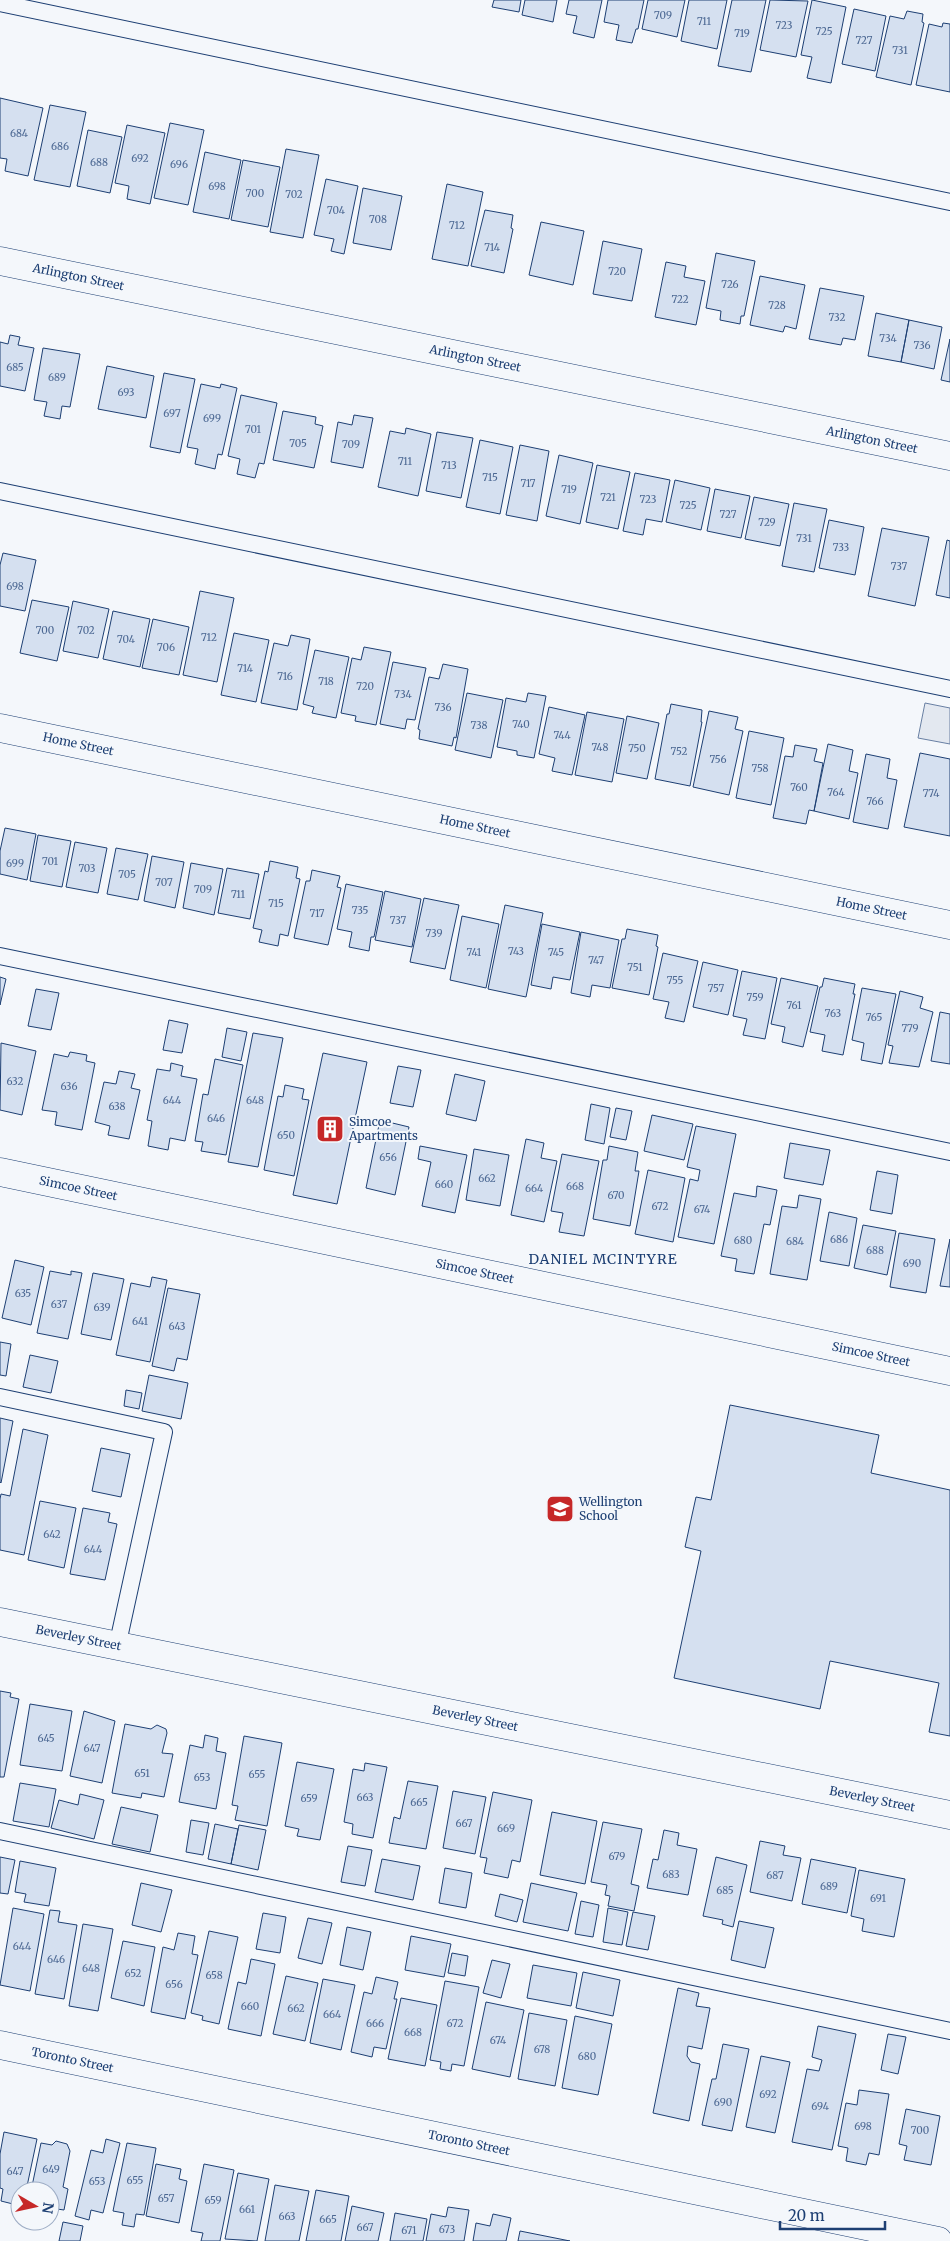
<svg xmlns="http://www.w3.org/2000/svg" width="950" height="2241" font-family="Merriweather,serif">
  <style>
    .parking { fill: #e3e8f0; stroke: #687fa3 }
    .building { fill: #d5e0f0; stroke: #1d3f73 }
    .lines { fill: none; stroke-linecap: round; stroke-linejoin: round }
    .service-casing { stroke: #1d3f73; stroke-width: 18 }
    .minor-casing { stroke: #1d3f73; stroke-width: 29 }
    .secondary-casing { stroke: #1d3f73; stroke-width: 29 }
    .service { stroke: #f4f7fb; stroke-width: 16 }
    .minor { stroke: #f4f7fb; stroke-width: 28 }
    .secondary { stroke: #f4f7fb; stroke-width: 28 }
    .labels { text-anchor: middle; stroke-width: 4; stroke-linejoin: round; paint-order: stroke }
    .number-label { font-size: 10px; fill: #4b6792 }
    .street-label { font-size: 12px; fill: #1d3f73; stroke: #f4f7fb }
    .poi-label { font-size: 12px; fill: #1d3f73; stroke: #f4f7fb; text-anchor: start }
    .neighbourhood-label { font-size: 14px; letter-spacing: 1px; fill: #1d3f73; stroke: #f4f7fb }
  </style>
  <rect width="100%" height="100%" fill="#f4f7fb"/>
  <path class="parking" d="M925 703 950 708V744L918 738Z"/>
  <path class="building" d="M494 0H521L519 12 492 7Z
    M525 0H557L553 22 522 15Z
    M569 0H602L594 38 573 33 577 16 566 14Z
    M608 0H644L638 29H636L632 43 616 40 619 25 604 22Z
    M648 0H685L677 37 642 29Z
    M689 0H727L717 49 681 41Z
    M732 0H766L751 72 718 66Z
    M770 0 808 1 796 57 760 50Z
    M812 0 846 7 831 83 807 78 812 57 801 55Z
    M854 9 886 16 875 71 842 64Z
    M907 11 923 14 922 22 924 23 911 85 876 77 890 16 904 19Z
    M943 23 950 24V92L916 85 929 24 942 27Z
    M0 98 43 108 28 176 5 171 7 159 0 158Z
    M50 105 86 112 70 187 34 180Z
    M170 123 204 130 188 205 154 198Z
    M127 125 165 133 150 204 127 199 129 186 115 183Z
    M88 130 122 137 110 193 77 186Z
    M286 149 319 155 303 238 270 232Z
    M205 152 241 160 229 219 193 212Z
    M243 160 280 167 268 227 231 220Z
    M326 179 358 186 344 254 331 251 334 239 314 235Z
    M447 184 483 192 468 266 432 259Z
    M363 188 402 196 391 250 353 243Z
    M485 210 513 215 511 228 513 229 504 273 471 266Z
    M541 222 584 231 573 285 529 275Z
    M603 241 642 249 632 301 593 294Z
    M716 253 755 261 744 316H741L740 324 720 320 721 311 706 308Z
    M666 262 686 266 684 277 705 281 696 325 655 317Z
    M760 276 805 285 796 329 785 326 783 332 750 325Z
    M820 288 864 296 855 340 843 338 841 345 809 339Z
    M876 313 909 320 901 362 868 356Z
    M909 320 942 327 934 369 901 362Z
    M10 335 20 337 18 345 34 348 25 391 0 386V342L8 344Z
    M950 339V382L941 380Z
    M43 348 80 354 70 407 62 406 60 419 44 416 47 402 34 400Z
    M107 366 154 376 146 418 98 409Z
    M164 373 195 379 180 453 150 447Z
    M201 384 220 388 221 384 237 388 222 455 218 454 215 469 195 464 198 449 187 447Z
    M241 395 277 403 264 464 259 463 255 478 237 474 240 459 228 456Z
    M283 411 316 417 315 424 323 426 314 468 273 460Z
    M354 415 373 418 363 468 331 462 338 422 352 425Z
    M406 428 431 434 418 496 378 487 390 431 405 434Z
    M437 432 473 438 461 498 426 491Z
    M480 440 513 447 500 514 466 507Z
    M520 445 549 451 537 521 506 515Z
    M559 455 593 463 580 524 546 516Z
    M597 465 630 472 618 529 586 522Z
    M635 473 670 480 662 522 646 519 643 535 623 531Z
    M675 480 710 488 701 530 666 522Z
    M715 489 750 496 741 538 707 531Z
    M754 497 789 504 780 546 745 539Z
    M794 503 827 509 814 572 782 566Z
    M829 520 864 527 855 575 819 568Z
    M882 528 929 537 915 606 868 596Z
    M947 540 950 541V598L936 595Z
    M3 553 36 560 25 611 0 606V565Z
    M200 591 234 598 217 682 183 675Z
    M32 600 69 607 57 661 20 653Z
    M73 601 109 609 98 658 63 651Z
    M113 611 150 619 140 667 103 659Z
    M153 619 189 627 179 675 142 668Z
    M234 633 269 640 256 702 221 695Z
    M291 635 310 639 297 710 261 703 274 643 288 646Z
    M364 647 391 652 376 725 355 721 356 716 341 713 352 658 361 660Z
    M315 650 349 657 336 718 312 713 314 707 303 704Z
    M393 662 426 668 415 720 407 719 405 729 380 724Z
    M443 664 468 669 456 738 454 737 452 746 419 739 420 730 418 729 429 677 439 679Z
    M467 693 503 700 491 758 455 750Z
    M528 693 546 696 534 758 517 755V751L497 747 506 698 526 702Z
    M671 704 702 710 701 722H702L690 786 655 779 667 714H669Z
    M549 707 585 715 572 775 552 771 555 758 539 754Z
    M709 711 738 717 735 729 743 731 729 795 693 787Z
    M587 712 624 719 612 782 575 775Z
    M627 716 659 723 647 779 616 773Z
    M749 731 784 738 771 805 736 798Z
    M828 744 853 750 849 771 858 773 849 819 814 811Z
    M795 745 817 749 814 761 823 763 814 811 809 810 806 824 773 818 785 756 793 757Z
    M920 753 950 759V836L904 827Z
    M866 754 890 759 887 778 897 780 888 829 853 822Z
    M5 828 36 834 27 880 0 874V851Z
    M38 835 71 841 62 887 30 881Z
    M75 842 107 848 98 893 66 887Z
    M116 848 148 854 138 900 107 894Z
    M152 856 184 862 175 908 144 901Z
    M270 861 298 867 296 878 300 879 288 936 280 934 278 946 259 942 262 930 253 928 265 871 268 872Z
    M191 863 223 869 214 915 183 908Z
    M227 868 259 874 250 919 218 913Z
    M312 870 340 876 337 887 341 888 328 945 294 938 306 881H310Z
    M346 884 383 892 374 937H371L369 951 349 947 352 932 337 929Z
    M385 891 421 899 412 947 375 940Z
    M424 898 459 905 445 969 410 962Z
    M505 905 543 913 526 997 488 989Z
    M462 916 499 924 486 988 450 980Z
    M542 924 580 932 570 980 553 977 551 989 531 985Z
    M627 929 658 935 656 946 658 947 649 995 612 988 622 939H625Z
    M581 932 619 940 610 988 592 985 590 997 571 993Z
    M663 953 698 961 684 1022 665 1018 669 1002 653 999Z
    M703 962 738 970 728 1015 693 1007Z
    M742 971 777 978 765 1039 743 1035 747 1019 733 1016Z
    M0 977 6 979 0 1005Z
    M781 978 818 986 803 1047 782 1042 785 1027 771 1024Z
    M824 978 855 984 853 994H855L843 1055 822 1051 825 1035 810 1032 820 987H822Z
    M862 988 896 994 882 1064 861 1060 864 1043 852 1040Z
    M36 989 59 993 51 1030 28 1026Z
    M900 991 923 997 920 1008 933 1012 919 1067 889 1063 893 1046 888 1045Z
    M940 1012 950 1014V1064L931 1061Z
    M169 1020 188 1024 182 1053 163 1050Z
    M227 1028 247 1032 241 1061 222 1057Z
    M253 1033 283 1038 258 1167 228 1162Z
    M1 1043 36 1051 22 1115 0 1110Z
    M70 1052 87 1055 86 1061 95 1063 82 1130 55 1125 57 1112 42 1110 54 1054 68 1057Z
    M323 1053 367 1062 337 1204 293 1195Z
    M215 1059 243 1065 226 1155 201 1151 203 1142 195 1141 203 1094 208 1095Z
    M171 1063 183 1066 181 1076 197 1079 185 1141 170 1138 168 1150 148 1146 152 1121 147 1120 157 1069 170 1071Z
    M398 1066 421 1070 413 1107 390 1103Z
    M119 1071 135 1074 131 1088 140 1090 129 1139 108 1135 110 1126 95 1122 104 1082 116 1084Z
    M455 1074 485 1081 476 1121 446 1114Z
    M285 1085 304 1089 302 1099 309 1100 294 1176 264 1170 278 1096 283 1097Z
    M591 1104 610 1108 604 1144 585 1140Z
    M616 1108 632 1111 626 1140 610 1137Z
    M652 1115 693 1124 684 1160 644 1151Z
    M380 1120 409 1127 395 1195 366 1188Z
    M696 1126 736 1134 714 1244 678 1237 690 1179 698 1181 700 1170 687 1167Z
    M526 1139 544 1143 541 1158 557 1161 544 1222 511 1215Z
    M790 1143 830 1150 823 1185 784 1178Z
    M420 1146 467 1155 455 1213 422 1206 431 1162 418 1159Z
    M609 1146 638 1152 635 1171H639L630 1226 593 1219 603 1160H607Z
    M474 1149 509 1155 500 1206 466 1200Z
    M562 1154 599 1161 584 1236 559 1232 563 1213 551 1211Z
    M648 1170 685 1178 673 1242 635 1234Z
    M877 1171 898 1175 892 1214 870 1210Z
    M757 1186 777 1190 770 1225 764 1224 754 1274 735 1271 737 1259 721 1256 734 1193 756 1197Z
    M799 1195 821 1199 807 1280 770 1274 782 1206 797 1208Z
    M829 1212 857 1218 849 1266 820 1261Z
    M863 1225 896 1231 887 1275 854 1268Z
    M899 1233 935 1239 926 1293 890 1287Z
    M950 1239V1287L940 1286Z
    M15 1260 44 1267 31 1325 2 1318Z
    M50 1271 71 1275V1271L82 1273 68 1339 37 1333Z
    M93 1273 124 1279 111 1340 81 1334Z
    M152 1277 167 1280 150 1362 116 1355 131 1283 150 1287Z
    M168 1288 200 1294 187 1360 177 1358 174 1371 152 1366Z
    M0 1342 11 1344 6 1376 0 1375Z
    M30 1355 58 1361 51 1393 23 1387Z
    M149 1375 188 1383 181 1419 142 1411Z
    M126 1390 142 1393 139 1409 124 1406Z
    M730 1405 879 1435 871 1473 950 1490V1736L929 1732 939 1683 830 1661 820 1709 674 1678 701 1551 685 1547 696 1497 711 1500Z
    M0 1418 13 1421 1 1483 0 1482Z
    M23 1429 48 1435 24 1555 0 1550V1499L1 1494 10 1496Z
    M101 1448 130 1454 121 1497 92 1491Z
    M40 1501 76 1508 64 1568 28 1560Z
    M83 1508 110 1513 108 1522 117 1524 105 1580 70 1574Z
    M0 1691 11 1693 10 1697 19 1699 4 1777H0Z
    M30 1704 72 1711 62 1771 20 1765Z
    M84 1711 115 1721 102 1783 70 1776Z
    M125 1724 151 1729 157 1725 166 1729 167 1733 162 1753 173 1754 164 1797 142 1793 141 1798 112 1793Z
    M205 1735 218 1738 216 1751 226 1753 216 1809 179 1802 190 1745 203 1748Z
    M244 1736 282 1743 267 1826 235 1820 238 1806 232 1805Z
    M297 1762 334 1769 320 1840 297 1836 299 1829 285 1826Z
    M365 1763 387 1767 373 1838 352 1834 353 1824 344 1822 353 1769 364 1771Z
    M408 1781 438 1786 426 1849 389 1843 394 1817 400 1819Z
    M20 1783 56 1789 49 1827 13 1821Z
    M453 1791 486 1797 475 1854 443 1848Z
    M493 1792 532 1800 520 1862 512 1860 508 1878 484 1873 487 1858 480 1857Z
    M80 1794 104 1800 94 1839 51 1828 59 1800 78 1805Z
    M121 1807 158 1815 150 1852 112 1844Z
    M552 1812 597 1821 585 1884 540 1875Z
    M191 1820 209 1823 203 1855 186 1852Z
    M603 1822 642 1829 631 1884 639 1886 634 1911 608 1906 610 1896 605 1895 607 1885 591 1882Z
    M215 1824 238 1829 231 1864 208 1859Z
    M239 1825 266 1830 258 1870 231 1864Z
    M664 1830 679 1833 677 1845 697 1849 688 1895 647 1888 653 1859 658 1860Z
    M760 1841 785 1846 783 1855 801 1858 792 1901 750 1892Z
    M348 1846 372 1850 365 1886 341 1882Z
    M0 1857 15 1860 8 1894 0 1893Z
    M716 1857 747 1865 733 1927 722 1924 723 1920 703 1916Z
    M382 1859 420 1866 413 1900 375 1892Z
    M811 1859 856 1868 847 1913 802 1904Z
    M20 1861 56 1868 49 1906 24 1902 26 1894 15 1892Z
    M445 1868 472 1873 466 1908 439 1903Z
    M859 1870 905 1879 894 1937 862 1931 864 1919 851 1916Z
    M141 1883 172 1890 161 1932 132 1925Z
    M531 1883 577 1893 568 1931 523 1922Z
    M500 1894 523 1900 517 1922 495 1916Z
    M581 1901 599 1905 593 1937 575 1934Z
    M13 1908 44 1914 30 1991 0 1985Z
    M608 1908 628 1912 622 1945 603 1942Z
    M50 1910 60 1911 58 1922 77 1925 64 1999 35 1994Z
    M633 1912 655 1916 648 1950 626 1946Z
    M263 1913 286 1917 280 1953 256 1949Z
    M308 1918 332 1923 322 1964 298 1958Z
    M739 1921 774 1928 765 1968 731 1960Z
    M83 1924 113 1929 98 2011 69 2006Z
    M347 1927 371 1932 363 1970 340 1965Z
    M209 1931 238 1937 219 2024 202 2020 203 2016 191 2013Z
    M178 1933 195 1936 192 1954 198 1955 185 2019 151 2012 163 1947 174 1950Z
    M411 1936 451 1944 444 1977 405 1970Z
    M123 1941 155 1947 144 2006 111 1998Z
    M452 1953 468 1956 465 1976 448 1973Z
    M251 1959 275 1964 261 2036 228 2029 238 1982 246 1984Z
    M492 1960 510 1964 501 1998 483 1993Z
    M533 1965 577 1973 571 2006 527 1998Z
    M583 1972 620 1980 613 2016 576 2008Z
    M286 1976 318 1983 305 2041 273 2034Z
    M376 1977 398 1982 394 1999H397L386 2049 374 2047 372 2057 351 2052 364 1992 372 1994Z
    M323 1979 355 1985 341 2050 310 2043Z
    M445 1981 479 1987 464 2066 452 2064 451 2071 440 2069 441 2062 430 2060Z
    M678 1988 699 1993 696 2006 710 2008 702 2049 688 2046 687 2056 691 2062 700 2064 689 2121 653 2113Z
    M401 1998 437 2005 425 2066 388 2059Z
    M486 2002 524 2010 510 2077 472 2069Z
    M529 2013 567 2020 555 2086 518 2079Z
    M575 2016 612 2024 598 2095 562 2088Z
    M818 2026 856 2034 832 2150 792 2142 807 2069 819 2071 822 2060 812 2057Z
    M888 2034 906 2037 898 2074 881 2070Z
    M723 2044 749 2049 732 2131 702 2125 712 2079H716Z
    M761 2056 790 2062 775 2133 746 2127Z
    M859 2090 889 2094 879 2155 869 2153 866 2165 846 2161 848 2148 838 2146 846 2103 857 2105Z
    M906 2109 940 2116 931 2165 904 2160 907 2146 899 2144Z
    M4 2132 37 2139 26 2191 19 2192 17 2205 1 2201 3 2189 0 2188V2154Z
    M106 2139 120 2143 103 2213 91 2210 89 2220 75 2216 91 2150 103 2153Z
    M56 2141 67 2144 70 2151 63 2187 68 2189 64 2210 50 2208V2191H31L41 2143 52 2145Z
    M127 2143 156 2148 144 2215 136 2214 134 2227 122 2225 124 2213 113 2211Z
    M156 2164 181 2169 179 2179 187 2181 179 2223 146 2216Z
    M204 2164 234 2170 220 2241H201L203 2233 191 2231Z
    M238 2173 269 2179 257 2241 225 2239Z
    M275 2185 309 2191 299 2241H265Z
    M316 2190 349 2196 341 2241H306Z
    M352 2206 384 2213 378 2241H345Z
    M448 2207 469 2210 464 2241H426L431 2214 446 2217Z
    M395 2213 427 2219 423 2241H390Z
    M493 2214 511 2218 506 2241H473L476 2223 490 2226Z
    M63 2222 83 2226 80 2241H59Z
    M520 2231 570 2241H518Z"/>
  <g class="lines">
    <defs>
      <path id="service" d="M0 3 950 202
        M0 491 950 689
        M0 956 950 1152
        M0 1397 164 1432 117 1647
        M0 1831 950 2031"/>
      <g id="minor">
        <path id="s1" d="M0 728 950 925"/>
        <path id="s2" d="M0 1172 950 1371"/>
        <path id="s3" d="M0 1622 950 1815"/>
        <path id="s4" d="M0 2045 938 2241"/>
      </g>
      <g id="secondary">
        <path id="s5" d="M0 261 950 456"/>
      </g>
    </defs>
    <use href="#service" class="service-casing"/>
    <use href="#minor" class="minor-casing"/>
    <use href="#secondary" class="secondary-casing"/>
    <use href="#service" class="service"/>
    <use href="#minor" class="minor"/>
    <use href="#secondary" class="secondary"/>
  </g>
  <defs>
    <symbol id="building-square" viewBox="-11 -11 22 22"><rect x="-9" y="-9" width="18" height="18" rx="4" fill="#c62828" stroke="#f4f7fb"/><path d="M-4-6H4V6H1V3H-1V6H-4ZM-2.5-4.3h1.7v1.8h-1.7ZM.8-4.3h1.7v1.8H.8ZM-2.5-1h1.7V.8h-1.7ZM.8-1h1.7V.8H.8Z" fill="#fff"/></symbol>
    <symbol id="school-square" viewBox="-11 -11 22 22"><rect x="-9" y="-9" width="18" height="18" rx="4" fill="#c62828" stroke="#f4f7fb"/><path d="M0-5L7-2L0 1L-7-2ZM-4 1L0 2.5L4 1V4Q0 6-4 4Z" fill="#fff"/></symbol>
  </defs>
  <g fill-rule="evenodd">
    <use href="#building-square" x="314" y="1113" width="32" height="32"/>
    <use href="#school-square" x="544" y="1493" width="32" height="32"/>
  </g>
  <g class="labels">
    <g class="number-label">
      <text x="663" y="19">709</text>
      <text x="704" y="25">711</text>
      <text x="784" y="29">723</text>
      <text x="824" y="35">725</text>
      <text x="742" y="37">719</text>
      <text x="864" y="44">727</text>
      <text x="900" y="54">731</text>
      <text x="19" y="137">684</text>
      <text x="60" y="150">686</text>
      <text x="140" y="162">692</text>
      <text x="99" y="166">688</text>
      <text x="179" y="168">696</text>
      <text x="217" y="190">698</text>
      <text x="255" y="197">700</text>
      <text x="294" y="198">702</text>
      <text x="336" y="214">704</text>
      <text x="378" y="223">708</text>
      <text x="457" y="229">712</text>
      <text x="492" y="251">714</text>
      <text x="617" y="275">720</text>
      <text x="730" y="288">726</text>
      <text x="680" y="303">722</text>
      <text x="777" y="309">728</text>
      <text x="837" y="321">732</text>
      <text x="888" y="342">734</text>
      <text x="922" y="349">736</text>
      <text x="15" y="371">685</text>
      <text x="57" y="381">689</text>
      <text x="126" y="396">693</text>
      <text x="172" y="417">697</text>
      <text x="212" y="422">699</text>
      <text x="253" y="433">701</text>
      <text x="298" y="447">705</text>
      <text x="351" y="448">709</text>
      <text x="405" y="465">711</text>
      <text x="449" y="469">713</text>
      <text x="490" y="481">715</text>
      <text x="528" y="487">717</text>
      <text x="569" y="493">719</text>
      <text x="608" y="501">721</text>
      <text x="648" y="503">723</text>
      <text x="688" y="509">725</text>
      <text x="728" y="518">727</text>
      <text x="767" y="526">729</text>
      <text x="804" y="542">731</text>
      <text x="841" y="551">733</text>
      <text x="899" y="570">737</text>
      <text x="15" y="590">698</text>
      <text x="45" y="634">700</text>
      <text x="86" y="634">702</text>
      <text x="209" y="641">712</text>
      <text x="126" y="643">704</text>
      <text x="166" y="651">706</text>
      <text x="245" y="672">714</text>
      <text x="285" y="680">716</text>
      <text x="326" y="685">718</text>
      <text x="365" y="690">720</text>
      <text x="403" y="698">734</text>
      <text x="443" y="711">736</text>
      <text x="521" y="728">740</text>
      <text x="479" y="729">738</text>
      <text x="562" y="739">744</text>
      <text x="600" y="751">748</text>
      <text x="637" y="752">750</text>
      <text x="679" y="755">752</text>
      <text x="718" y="763">756</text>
      <text x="760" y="772">758</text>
      <text x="799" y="791">760</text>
      <text x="836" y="796">764</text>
      <text x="931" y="797">774</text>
      <text x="875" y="805">766</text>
      <text x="50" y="865">701</text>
      <text x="15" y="867">699</text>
      <text x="87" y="872">703</text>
      <text x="127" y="878">705</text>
      <text x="164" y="886">707</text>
      <text x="203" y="893">709</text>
      <text x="238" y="898">711</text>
      <text x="276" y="907">715</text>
      <text x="360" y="914">735</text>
      <text x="317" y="917">717</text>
      <text x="398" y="924">737</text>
      <text x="434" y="937">739</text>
      <text x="516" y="955">743</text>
      <text x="474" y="956">741</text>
      <text x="556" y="956">745</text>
      <text x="596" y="964">747</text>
      <text x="635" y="971">751</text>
      <text x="675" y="984">755</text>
      <text x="716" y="992">757</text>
      <text x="755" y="1001">759</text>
      <text x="794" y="1009">761</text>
      <text x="833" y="1017">763</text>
      <text x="874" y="1021">765</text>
      <text x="910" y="1032">779</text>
      <text x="15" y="1085">632</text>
      <text x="69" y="1090">636</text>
      <text x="172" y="1104">644</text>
      <text x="255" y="1104">648</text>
      <text x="117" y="1110">638</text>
      <text x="216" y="1122">646</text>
      <text x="286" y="1139">650</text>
      <text x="388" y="1161">656</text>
      <text x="487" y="1182">662</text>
      <text x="444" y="1188">660</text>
      <text x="575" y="1190">668</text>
      <text x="534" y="1192">664</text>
      <text x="616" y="1199">670</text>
      <text x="660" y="1210">672</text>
      <text x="702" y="1213">674</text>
      <text x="839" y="1243">686</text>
      <text x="743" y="1244">680</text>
      <text x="795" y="1245">684</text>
      <text x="875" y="1254">688</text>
      <text x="912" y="1267">690</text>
      <text x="23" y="1297">635</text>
      <text x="59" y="1308">637</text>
      <text x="102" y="1311">639</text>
      <text x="140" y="1325">641</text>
      <text x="177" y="1330">643</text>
      <text x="52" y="1538">642</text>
      <text x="93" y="1553">644</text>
      <text x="46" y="1742">645</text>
      <text x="92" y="1752">647</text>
      <text x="142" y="1777">651</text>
      <text x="257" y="1778">655</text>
      <text x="202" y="1781">653</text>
      <text x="365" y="1801">663</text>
      <text x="309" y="1802">659</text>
      <text x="419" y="1806">665</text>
      <text x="464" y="1827">667</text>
      <text x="506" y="1832">669</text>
      <text x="617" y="1860">679</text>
      <text x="671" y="1878">683</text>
      <text x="775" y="1879">687</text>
      <text x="829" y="1890">689</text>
      <text x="725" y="1894">685</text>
      <text x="878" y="1902">691</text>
      <text x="22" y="1950">644</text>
      <text x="56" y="1963">646</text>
      <text x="91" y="1972">648</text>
      <text x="133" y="1977">652</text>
      <text x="214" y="1979">658</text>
      <text x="174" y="1988">656</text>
      <text x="250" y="2010">660</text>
      <text x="296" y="2012">662</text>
      <text x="332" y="2018">664</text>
      <text x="375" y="2027">666</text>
      <text x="455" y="2027">672</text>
      <text x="413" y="2036">668</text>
      <text x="498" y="2044">674</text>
      <text x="542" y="2053">678</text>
      <text x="587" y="2060">680</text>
      <text x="768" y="2098">692</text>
      <text x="723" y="2106">690</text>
      <text x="820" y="2110">694</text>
      <text x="863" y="2130">698</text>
      <text x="920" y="2134">700</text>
      <text x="51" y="2173">649</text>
      <text x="15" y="2175">647</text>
      <text x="135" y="2184">655</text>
      <text x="97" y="2185">653</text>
      <text x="166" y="2202">657</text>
      <text x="213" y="2204">659</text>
      <text x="247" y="2213">661</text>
      <text x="287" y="2220">663</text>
      <text x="328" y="2223">665</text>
      <text x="365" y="2231">667</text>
      <text x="447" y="2233">673</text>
      <text x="409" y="2234">671</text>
    </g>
    <g class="street-label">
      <text dy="4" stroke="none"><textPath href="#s5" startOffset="80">Arlington Street</textPath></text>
      <text dy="4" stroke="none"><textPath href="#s5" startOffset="485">Arlington Street</textPath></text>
      <text dy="4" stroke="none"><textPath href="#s5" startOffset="890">Arlington Street</textPath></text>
      <text dy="4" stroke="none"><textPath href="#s1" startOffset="80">Home Street</textPath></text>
      <text dy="4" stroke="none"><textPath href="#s1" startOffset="485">Home Street</textPath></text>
      <text dy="4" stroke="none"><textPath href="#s1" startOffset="890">Home Street</textPath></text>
      <text dy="4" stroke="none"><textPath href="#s2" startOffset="80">Simcoe Street</textPath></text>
      <text dy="4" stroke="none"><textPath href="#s2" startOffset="485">Simcoe Street</textPath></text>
      <text dy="4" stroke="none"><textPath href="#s2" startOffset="890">Simcoe Street</textPath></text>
      <text dy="4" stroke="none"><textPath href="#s3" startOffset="80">Beverley Street</textPath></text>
      <text dy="4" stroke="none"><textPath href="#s3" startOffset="485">Beverley Street</textPath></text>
      <text dy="4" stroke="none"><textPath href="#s3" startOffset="890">Beverley Street</textPath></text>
      <text dy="4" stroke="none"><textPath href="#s4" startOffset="74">Toronto Street</textPath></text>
      <text dy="4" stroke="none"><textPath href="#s4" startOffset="479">Toronto Street</textPath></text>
    </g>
    <g class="poi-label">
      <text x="349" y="1126">Simcoe<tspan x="349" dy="14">Apartments</tspan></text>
      <text x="579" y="1506">Wellington<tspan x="579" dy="14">School</tspan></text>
    </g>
    <g class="neighbourhood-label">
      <text x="603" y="1264">DANIEL MCINTYRE</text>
    </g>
  </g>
  <g transform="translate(35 2206) rotate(99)"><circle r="24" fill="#f4f7fb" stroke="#9eadc5"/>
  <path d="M0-4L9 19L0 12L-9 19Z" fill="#c62828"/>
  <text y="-8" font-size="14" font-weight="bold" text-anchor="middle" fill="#1d3f73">N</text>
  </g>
  <path d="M780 2221v8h105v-8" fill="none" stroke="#1d3f73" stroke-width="2.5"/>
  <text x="788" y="2221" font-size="15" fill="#1d3f73" stroke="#f4f7fb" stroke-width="4" paint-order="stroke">20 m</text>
</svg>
